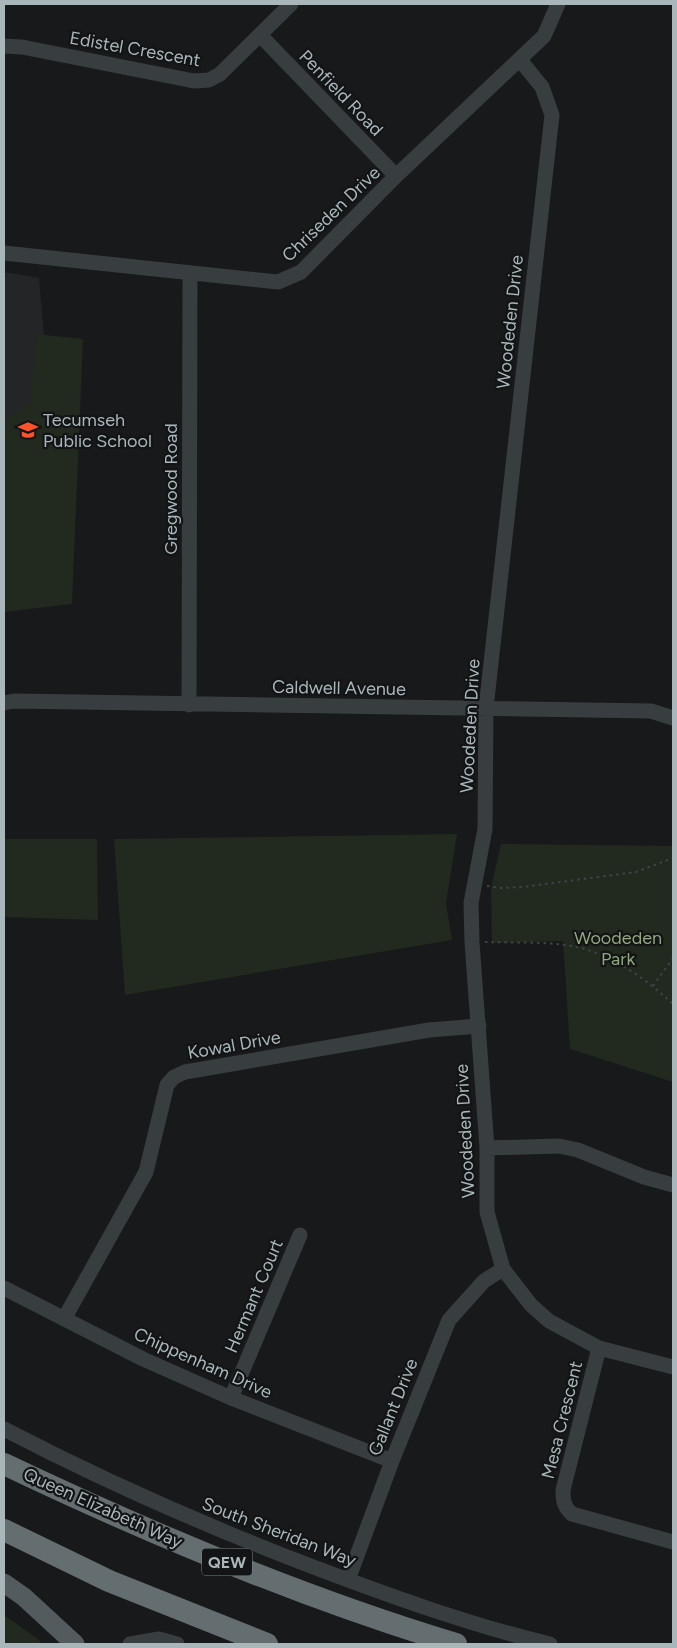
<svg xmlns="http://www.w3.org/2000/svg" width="677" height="1648" font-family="Figtree,sans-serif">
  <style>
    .built { fill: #242527 }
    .green { fill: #22291f }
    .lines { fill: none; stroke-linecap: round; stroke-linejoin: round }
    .path { stroke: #3e4547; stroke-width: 2; stroke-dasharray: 2.5 4; stroke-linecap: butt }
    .minor { stroke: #383d40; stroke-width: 15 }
    .major { stroke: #545b5f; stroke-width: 19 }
    .highway { stroke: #646e71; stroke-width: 22 }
    .labels { text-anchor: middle; stroke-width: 4.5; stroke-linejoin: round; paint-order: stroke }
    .shield { fill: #131415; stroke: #7c8689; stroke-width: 1 }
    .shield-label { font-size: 16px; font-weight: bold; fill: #a9b7bb }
    .street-label { font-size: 18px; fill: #a9b7bb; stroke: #131415 }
    .poi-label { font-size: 18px; fill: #a9b7bb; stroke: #131415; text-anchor: start }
    .park-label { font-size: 18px; fill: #8fa87e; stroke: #131415 }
  </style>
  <rect width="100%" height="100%" fill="#18191a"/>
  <path class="built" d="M4 272 39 278 65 582 4 594Z"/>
  <path class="green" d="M36 334 83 339 72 604 4 612V474L7 418 31 402Z
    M457 834 446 903 452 940 125 995 114 839Z
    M4 839H97L98 920 4 917Z
    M501 844 673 846V1082L570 1049 563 941 492 943 491 888Z
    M4 1615 38 1639 42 1644H4Z"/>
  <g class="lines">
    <path class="path" d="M487 886 501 888 523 887 636 872 673 858
      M485 942C515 943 548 941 577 947 613 955 647 980 673 1004
      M653 986 673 958"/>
    <path class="minor" d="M260 35 396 176
      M4 46 22 47 194 81 209 80 220 74 291 4
      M520 60 542 87 552 115 486 708 485 829 471 903 472 942 487 1148V1212L503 1269 531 1305 549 1321 599 1348 673 1367
      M4 253 278 282 301 272 396 176 544 36 558 4
      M4 703 14 701 651 711 673 718
      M189 705 190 274
      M487 1148 559 1146 578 1150 644 1177 673 1185
      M4 1288 143 1359 231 1398 392 1461
      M64 1319 146 1172 167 1085 174 1077 185 1072 429 1030 479 1026
      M599 1348 563 1490C563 1501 564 1507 572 1514L673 1542
      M231 1398 300 1235
      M4 1429C106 1482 208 1527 316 1568 393 1597 470 1625 550 1644
      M348 1580 392 1461 449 1320 484 1281 503 1269
      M130 1644 159 1639 177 1644"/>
    <path class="major" d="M4 1583 24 1597 75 1644"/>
    <path class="highway" d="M4 1464C151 1534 300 1597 456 1644
      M4 1530 109 1581 267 1644"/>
  </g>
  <defs>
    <symbol id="school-bare" viewBox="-9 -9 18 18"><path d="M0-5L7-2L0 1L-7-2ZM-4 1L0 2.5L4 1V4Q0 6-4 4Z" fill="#ff542b" stroke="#131415" stroke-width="2.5" paint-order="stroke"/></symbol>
  </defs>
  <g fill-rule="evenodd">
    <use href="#school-bare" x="14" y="416" width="28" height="28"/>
  </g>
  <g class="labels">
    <rect class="shield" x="202" y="1548.5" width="50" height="27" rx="4"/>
    <g class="shield-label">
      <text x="227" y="1568">QEW</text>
    </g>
    <g class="street-label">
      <text transform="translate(135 49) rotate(10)" y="6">Edistel Crescent</text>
      <text transform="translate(341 93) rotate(46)" y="6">Penfield Road</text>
      <text transform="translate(331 214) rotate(-44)" y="6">Chriseden Drive</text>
      <text transform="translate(510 322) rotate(-84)" y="6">Woodeden Drive</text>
      <text transform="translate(171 489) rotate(-90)" y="6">Gregwood Road</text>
      <text transform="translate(339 688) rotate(1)" y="6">Caldwell Avenue</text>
      <text transform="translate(470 726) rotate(-87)" y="6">Woodeden Drive</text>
      <text transform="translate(234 1045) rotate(-10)" y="6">Kowal Drive</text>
      <text transform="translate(465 1131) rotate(-93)" y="6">Woodeden Drive</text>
      <text transform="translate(254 1296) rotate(-67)" y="6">Hermant Court</text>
      <text transform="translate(203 1363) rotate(24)" y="6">Chippenham Drive</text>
      <text transform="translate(393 1407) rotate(-68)" y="6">Gallant Drive</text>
      <text transform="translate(562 1420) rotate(-76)" y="6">Mesa Crescent</text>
      <text transform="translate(103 1508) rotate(24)" y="6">Queen Elizabeth Way</text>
      <text transform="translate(279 1532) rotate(21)" y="6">South Sheridan Way</text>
    </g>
    <g class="poi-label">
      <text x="43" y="426">Tecumseh<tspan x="43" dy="21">Public School</tspan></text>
    </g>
    <g class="park-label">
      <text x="618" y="944">Woodeden<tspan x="618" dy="21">Park</tspan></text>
    </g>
  </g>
  <rect width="677" height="1648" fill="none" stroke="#a9b7bb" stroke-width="10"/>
</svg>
